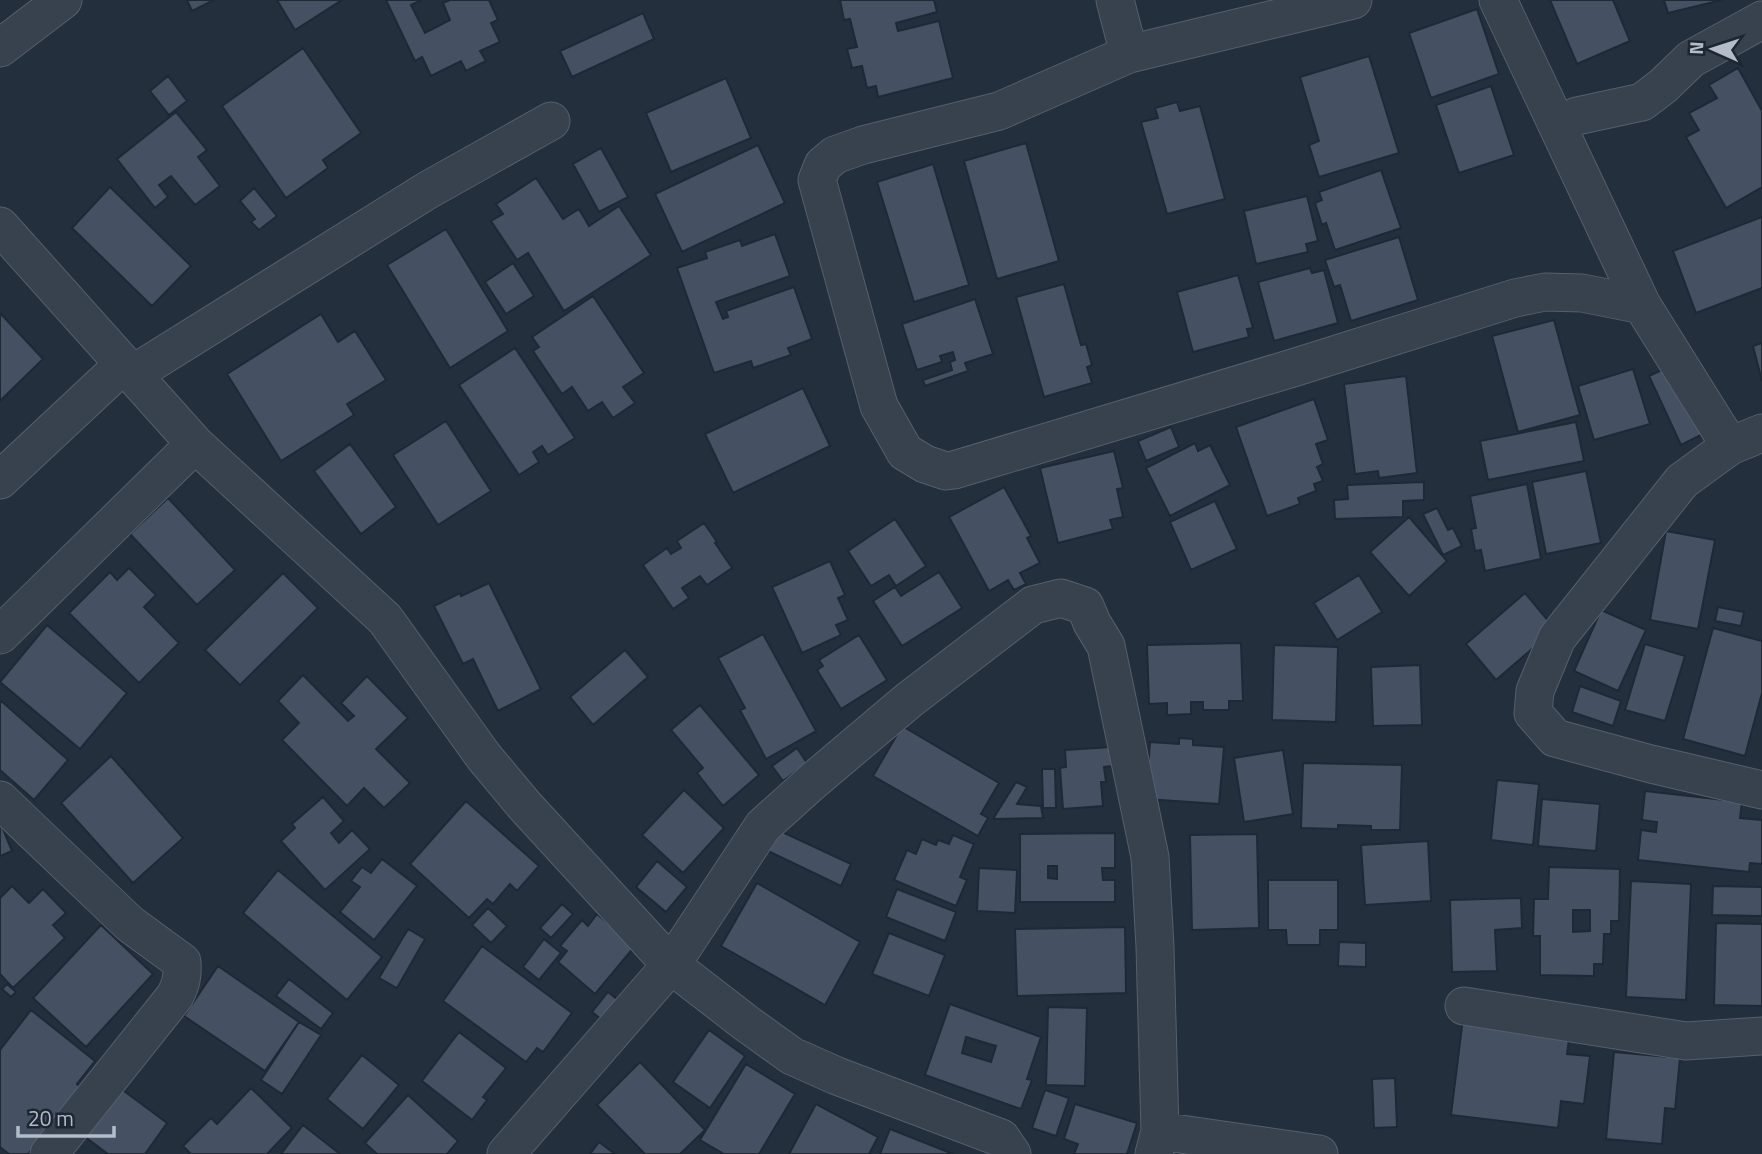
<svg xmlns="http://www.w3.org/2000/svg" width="1762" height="1154" font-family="'Titillium Web',sans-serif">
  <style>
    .building { fill: #455162; stroke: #1f2835; stroke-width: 2; fill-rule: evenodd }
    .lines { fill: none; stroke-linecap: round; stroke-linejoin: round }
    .minor-casing { stroke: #565f6c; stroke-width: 39 }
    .minor { stroke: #38414e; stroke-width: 37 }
  </style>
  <rect width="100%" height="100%" fill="#242f3e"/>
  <path class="building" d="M187 0H214L192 11Z
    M277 0H342L295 30Z
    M386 0H422L411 5 425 33 450 20 443 3 450 0H489L498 20 491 23 500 42 480 51 486 61 466 71 461 61 431 76 422 57 415 61Z
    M840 0H934L937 12 896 23 898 31 939 21 953 78 878 97 876 86 867 88 862 66 852 68 847 49 857 47 850 19 844 20Z
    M1550 0H1613L1630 41 1577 64Z
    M1664 0H1722L1668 13Z
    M1477 9 1499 74 1431 98 1409 33Z
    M643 13 654 39 572 77 560 51Z
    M303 48 361 133 323 160 328 168 286 198 222 106Z
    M1369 56 1399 153 1319 177 1309 145 1319 141 1300 77Z
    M1738 68 1762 111V187L1726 208 1686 137 1699 130 1689 113 1717 98 1709 85Z
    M168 76 187 101 169 115 150 91Z
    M726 78 751 138 671 172 646 113Z
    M1491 86 1514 155 1459 173 1436 105Z
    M1177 102 1180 111 1200 106 1225 199 1167 214 1141 122 1158 118 1155 108Z
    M176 112 207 150 198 157 220 186 195 205 171 176 159 185 168 197 155 208 117 159Z
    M1026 143 1059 261 997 279 964 161Z
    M758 145 785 203 682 252 655 194Z
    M601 148 628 197 599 212 573 164Z
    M933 164 969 285 914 302 877 182Z
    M1381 170 1401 228 1335 250 1326 223 1322 225 1315 203 1322 200 1319 192Z
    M536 178 563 219 579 209 589 226 619 206 651 255 564 311 528 253 517 260 491 221 503 214 496 204Z
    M110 187 191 266 152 306 72 228Z
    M254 188 277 216 259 230 251 222 255 219 240 201Z
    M1307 196 1318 241 1306 244 1308 252 1256 264 1244 211Z
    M1762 217V288L1696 313 1673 251Z
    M446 229 508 331 450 368 387 265Z
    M775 234 790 276 716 302 723 319 728 317 726 311 794 287 812 339 788 348 791 355 753 368 751 361 714 373 677 268 707 258 705 252 740 240 742 246Z
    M1399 237 1418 300 1351 321 1340 285 1334 287 1325 260Z
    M513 263 534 296 506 314 485 282Z
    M1310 268 1312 273 1324 270 1338 323 1274 341 1258 282Z
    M1238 275 1253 328 1247 329 1249 337 1193 352 1177 292Z
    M1064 284 1081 345 1086 344 1092 365 1087 367 1092 383 1044 397 1016 297Z
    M593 296 644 373 623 387 635 403 613 418 602 402 588 411 572 387 562 394 533 351 539 347 532 337Z
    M975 299 993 354 965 363 968 371 925 386 923 380 952 370 950 362 955 360 953 352 940 356 942 362 917 370 902 324Z
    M0 313 43 359 0 401Z
    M321 314 338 342 355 331 386 380 347 404 354 415 281 461 227 374Z
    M1554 320 1580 415 1518 432 1492 336Z
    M1762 343V381L1753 346Z
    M515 348 575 438 548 455 542 446 533 452 539 462 519 475 459 385Z
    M1677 363 1709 431 1681 445 1649 376Z
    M1633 369 1650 424 1594 440 1578 386Z
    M1406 376 1417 473 1379 478 1378 471 1355 474 1344 384Z
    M803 388 830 446 733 493 705 434Z
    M1314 399 1328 440 1316 444 1323 464 1317 467 1323 481 1314 484 1316 491 1298 498 1300 504 1267 516 1236 427Z
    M446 421 491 491 438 525 393 455Z
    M1576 422 1584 461 1488 480 1480 441Z
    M1171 427 1179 447 1146 461 1138 441Z
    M1195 443 1198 451 1210 445 1230 485 1170 516 1146 468Z
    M350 444 396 507 361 534 314 471Z
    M1114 451 1123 488 1117 489 1123 517 1110 520 1113 529 1058 543 1040 468Z
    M1586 471 1601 543 1546 554 1532 482Z
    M1424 482V500L1403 501V517L1335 519 1334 500 1348 499 1347 485Z
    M1527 484 1541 559 1485 571 1481 550 1475 551 1471 529 1476 528 1470 496Z
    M1004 487 1031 536 1027 538 1040 563 1020 573 1026 584 1014 590 1008 580 989 591 949 517Z
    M168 498 235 570 197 605 130 534Z
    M1215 501 1237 549 1191 570 1170 522Z
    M1437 508 1448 530 1453 528 1462 546 1443 555 1423 514Z
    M1409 517 1447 561 1409 596 1370 552Z
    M895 519 926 566 896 586 889 575 871 586 848 551Z
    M704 523 717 542 715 543 732 568 707 585 700 576 682 588 689 598 673 609 643 565 667 548 671 554 681 548 677 541Z
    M1666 531 1715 540 1698 629 1650 620Z
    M830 561 845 595 838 598 848 620 836 625 841 635 802 653 772 587Z
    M129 568 156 595 144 607 179 643 139 683 69 613 110 572 117 580Z
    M939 572 962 608 902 646 873 601 895 587 901 596Z
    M283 573 318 608 240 685 205 650Z
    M1359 575 1382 612 1337 640 1314 603Z
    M489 583 541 689 498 711 473 659 463 664 434 606 460 593 461 596Z
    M1525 593 1555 629 1496 680 1466 644Z
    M1718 607 1744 612 1741 626 1715 621Z
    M1601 610 1646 630 1618 691 1574 671Z
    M47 625 127 693 80 749 0 682Z
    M1713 628 1762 641V693L1745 756 1683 739Z
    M763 634 816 731 766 759 740 710 745 708 718 658Z
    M859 635 887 680 841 709 817 670 823 666 819 660Z
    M1241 643 1243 701H1229V710H1203V702H1191V714L1167 715V703L1149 704 1147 645Z
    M1645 644 1685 656 1665 721 1625 710Z
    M1274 645 1338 647 1336 722 1272 720Z
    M625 650 648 677 593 725 570 697Z
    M1420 665 1422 725 1373 726 1371 667Z
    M303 675 348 721 354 716 341 703 367 676 408 718 376 749 410 783 384 808 364 788 347 806 282 740 299 723 278 701Z
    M1580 686 1621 701 1613 726 1572 712Z
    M0 700 68 760 34 800 0 770Z
    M700 705 759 775 723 806 697 773 703 768 671 730Z
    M902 726 999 783 981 814 988 818 978 836 873 776Z
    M1179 738 1193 739V745L1224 747 1219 804 1146 799 1150 742 1179 744Z
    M1112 747 1113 766 1104 767 1106 782H1101L1103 806 1063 809 1060 768 1066 767 1065 750Z
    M797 748 807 763 783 781 772 766Z
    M1283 750 1293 814 1244 822 1234 758Z
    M111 756 183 838 133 883 61 803Z
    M1303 763 1402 765 1400 830H1371V826L1338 825V829L1301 828Z
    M1042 769H1055L1056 808H1043Z
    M1497 780 1539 784 1533 845 1491 840Z
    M1016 782 1027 787 1017 804 1041 806 1043 818 993 819Z
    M684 790 724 828 683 873 642 835Z
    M1645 791 1742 802 1740 818 1762 820V864L1750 863 1749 872 1638 860 1641 830 1656 832 1657 822 1642 820Z
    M323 797 344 821 331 833 339 843 352 830 370 849 325 890 281 841 295 828 292 824Z
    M1542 799 1600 804 1596 851 1538 846Z
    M466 801 539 866 517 891 510 884 493 904 487 899 469 918 410 864Z
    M0 822 12 851 0 856Z
    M778 830 851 864 841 886 768 851Z
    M1115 833V868H1102L1103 880H1115V902H1020V834ZM1048 866H1057V879L1048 878Z
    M1257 834 1259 928 1192 930 1190 835Z
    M953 835 974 844 960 877 967 880 956 906 894 880 907 850 916 854 922 839 936 845 938 840 949 844Z
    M1428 841 1431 901 1365 905 1361 845Z
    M382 859 417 886 374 940 340 912 360 887 351 881 362 867 371 873Z
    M657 861 687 887 666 912 636 887Z
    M1549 867 1620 869 1619 921H1611V934H1604L1603 964H1594V976L1540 975V936H1533L1534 899H1548ZM1573 910H1590V931L1573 932Z
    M979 868 1017 870 1015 913 977 911Z
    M278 870 382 957 347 1000 243 913Z
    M1268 880H1338V930H1320V945H1287L1286 930H1268Z
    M1631 881 1691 884 1686 1000 1626 997Z
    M757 883 860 942 825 1005 721 946Z
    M12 886 29 903 43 889 66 913 53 925 65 938 13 988 0 974V898Z
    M1713 886 1762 887V916L1712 915Z
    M897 889 956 912 945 941 886 917Z
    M1521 898 1522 928 1495 930 1497 971 1452 972 1450 900Z
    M562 904 573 914 551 938 540 928Z
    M488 908 507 926 491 943 472 925Z
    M597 914 635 946 595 994 558 962 567 951 560 946 582 920 588 926Z
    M1716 923 1762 924V1006L1714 1005Z
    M101 925 153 974 86 1047 33 998Z
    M1125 927 1126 993 1017 996 1015 929Z
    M408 929 425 939 397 988 379 978Z
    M889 933 945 955 929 996 872 974Z
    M544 939 561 953 539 980 523 967Z
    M1339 942 1366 943V967L1338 966Z
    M482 946 572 1013 543 1052 537 1048 526 1062 443 1001Z
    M218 966 299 1022 265 1071 184 1016Z
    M289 979 333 1013 321 1029 276 996Z
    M7 984 16 992 11 997 2 989Z
    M608 992 618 1000 602 1020 592 1012Z
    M950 1004 1041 1037 1027 1079 1032 1080 1021 1109 925 1075ZM966 1037 996 1046 991 1062 962 1053Z
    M1048 1007 1087 1008 1085 1086 1046 1085Z
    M31 1010 95 1061 77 1084 80 1087 28 1154H9L0 1147V1050Z
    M1463 1018 1570 1032 1567 1054 1590 1056 1584 1104 1561 1101 1558 1128 1451 1115Z
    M299 1022 321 1035 282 1094 261 1080Z
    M709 1030 745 1056 710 1108 673 1082Z
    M459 1032 506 1068 483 1097 487 1100 472 1120 422 1081Z
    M1614 1052 1680 1058 1675 1109 1665 1108 1662 1144 1606 1139Z
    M362 1055 399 1085 363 1129 327 1099Z
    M640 1062 705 1130 680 1154H645L597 1105Z
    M746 1064 795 1094 759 1154H724L700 1140Z
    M1395 1078 1397 1127 1374 1128 1372 1079Z
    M116 1085 167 1123 145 1154H108L80 1133Z
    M251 1088 292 1128 267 1154H191L183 1146 211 1118 217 1124Z
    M1045 1090 1069 1098 1056 1136 1032 1128Z
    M408 1095 458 1141 447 1154H377L365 1143Z
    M816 1104 878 1137 869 1154H789Z
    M1075 1104 1137 1123 1127 1154H1074L1078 1144 1064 1139Z
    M303 1125 340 1154H281Z
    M890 1129 953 1154H880Z
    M599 1142 615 1154H590Z"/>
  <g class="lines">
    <defs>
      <path id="minor" d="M1115 0 1129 54
        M1353 0 1129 54 999 111 863 145 835 155 823 165 817 180 879 406 905 452 925 464 946 471 954 470 1296 367 1515 298 1545 292 1582 293 1642 305
        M1498 0 1642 305 1730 446
        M0 48 63 0
        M1557 125 1577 116 1642 102 1663 86 1691 59 1762 20
        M0 226 195 444 385 619 484 757 525 806 671 965 746 1023 792 1056 837 1076 1001 1138 1012 1154
        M133 374 428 190 551 121
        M1762 433 1730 446 1682 481 1557 638 1535 691 1533 713 1555 738 1651 764 1762 790
        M0 480 124 364
        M0 635 195 444
        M0 800 130 924 182 962C183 976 181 984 175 996L49 1154
        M1464 1006 1686 1041 1762 1036
        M1160 1131 1319 1154
        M506 1154 671 965 763 826 813 781 909 700 1033 605 1061 598 1085 606 1092 623 1106 646 1150 857 1155 947 1160 1131 1154 1154"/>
    </defs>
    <use href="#minor" class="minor-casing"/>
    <use href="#minor" class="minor"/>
  </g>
  <g transform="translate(1713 49) rotate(273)" stroke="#1d2633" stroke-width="5" paint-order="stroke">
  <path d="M0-5L12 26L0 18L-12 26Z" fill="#b4bcc9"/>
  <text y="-10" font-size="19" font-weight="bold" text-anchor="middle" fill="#b4bcc9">N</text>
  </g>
  <path d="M18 1126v10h96v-10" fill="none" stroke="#b4bcc9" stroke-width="3.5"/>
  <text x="28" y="1126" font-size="21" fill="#b4bcc9" stroke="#1d2633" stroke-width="5" paint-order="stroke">20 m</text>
</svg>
